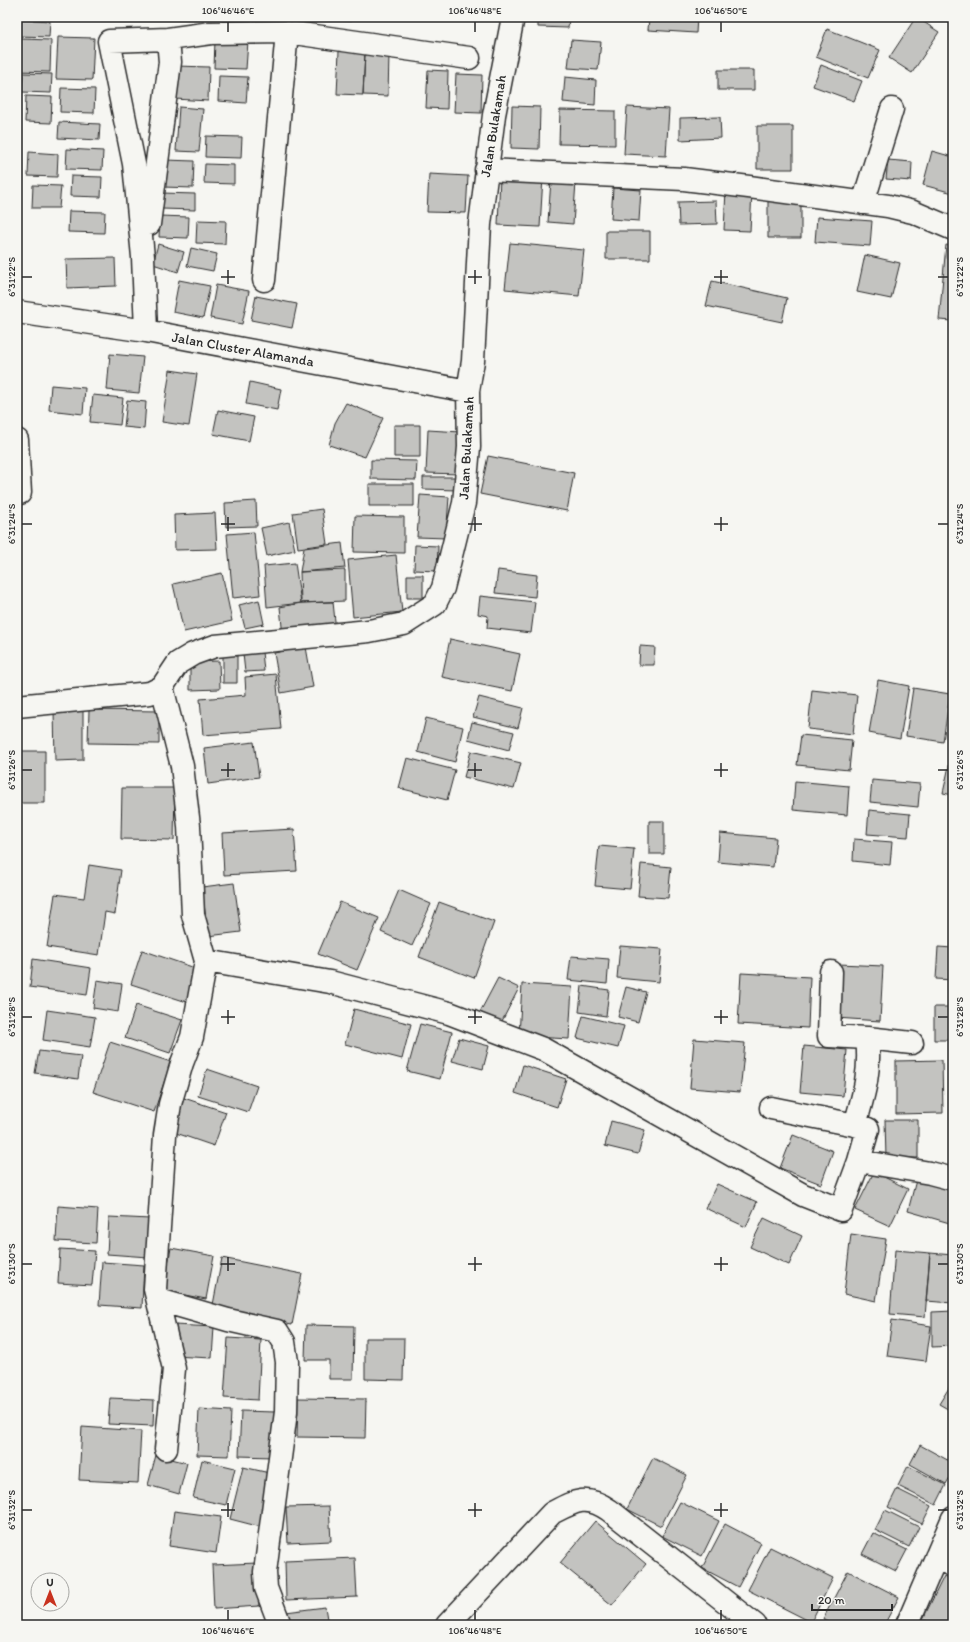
<svg xmlns="http://www.w3.org/2000/svg" width="970" height="1642" font-family="Itim,sans-serif">
  <style>
    .building { fill: #c3c3c0; stroke: #2b2b2b }
    .lines { fill: none; stroke-linecap: round; stroke-linejoin: round }
    .minor-casing { stroke: #2b2b2b; stroke-width: 25 }
    .minor { stroke: #f6f6f2; stroke-width: 22 }
    .ticks { fill: none; stroke: #2b2b2b; stroke-width: 1.5 }
    .labels { text-anchor: middle; stroke-width: 3.5; stroke-linejoin: round; paint-order: stroke }
    .street-label { font-size: 14px; fill: #2b2b2b; stroke: #f6f6f2 }
    .neatline { fill: none; stroke: #2b2b2b; stroke-width: 1.5 }
    .ticks-label { font-size: 10px; text-anchor: middle; fill: #2b2b2b }
  </style>
  <rect width="100%" height="100%" fill="#f6f6f2"/>
  <filter id="ink" filterUnits="userSpaceOnUse"><feTurbulence type="fractalNoise" baseFrequency=".025" numOctaves="2"/><feDisplacementMap in="SourceGraphic" scale="8" xChannelSelector="R" yChannelSelector="G"/><feConvolveMatrix kernelMatrix="1 2 1 2 8 2 1 2 1" color-interpolation-filters="sRGB"/></filter>
  <g filter="url(#ink)">
    <path class="building" d="M326 17H352V21L325 20Z
      M538 17H569L568 28 538 27Z
      M649 17H697L696 33 648 30Z
      M916 17 939 32 912 73 889 58Z
      M20 19 50 21 49 37 19 36Z
      M827 29 880 50 868 78 816 57Z
      M58 37 94 38 92 80 56 79Z
      M20 39 51 40 50 72 19 71Z
      M215 40 248 41 246 69 214 68Z
      M571 40 601 42 598 70 568 68Z
      M339 51 365 52 363 95 337 94Z
      M365 53 389 54 388 96 363 95Z
      M821 65 862 81 854 101 813 86Z
      M176 66 209 67 208 101 175 99Z
      M428 70 448 71 447 109 426 108Z
      M718 70H754V90H718Z
      M23 73 52 74 51 93 22 92Z
      M456 74 482 75 481 113 454 112Z
      M219 76 248 77 246 103 218 101Z
      M565 77 596 80 595 105 563 102Z
      M61 88 95 89 94 113 60 112Z
      M26 96 52 97 51 123 25 122Z
      M512 106 540 107 539 149 511 148Z
      M179 107 203 109 199 152 176 151Z
      M627 107 669 109 666 156 624 154Z
      M560 110 615 111V145L559 144Z
      M720 117 721 138 680 140V118Z
      M59 122 100 124 99 140 58 138Z
      M757 126H793V169H757Z
      M206 136 242 137 241 158 205 157Z
      M67 149 103 151 102 170 66 169Z
      M932 151 953 157V193L923 185Z
      M29 152 58 154 57 177 28 176Z
      M165 160 194 161 193 188 163 187Z
      M888 160 912 162 911 181 886 179Z
      M205 164 234 165V184L204 183Z
      M429 174 468 176 466 213 427 212Z
      M71 176 102 177 101 197 70 196Z
      M500 176 543 177 540 227 498 225Z
      M551 180 576 182 573 224 548 222Z
      M33 185 61 186 59 208H32Z
      M613 188 641 190 639 221 611 219Z
      M726 190 752 191 750 231 724 230Z
      M162 193 195 194V210L162 209Z
      M768 200H801V238H768Z
      M716 201 717 224 679 225 678 202Z
      M69 211 105 212 104 233 68 232Z
      M160 216 189 217 188 238 159 237Z
      M817 217 872 221 870 246 815 242Z
      M197 220 226 221 225 244 196 243Z
      M606 231H650V259H606Z
      M510 243 584 250 579 296 505 289Z
      M158 244 184 252 178 272 153 264Z
      M946 245 953 246V321L939 320Z
      M191 248 217 254 213 271 187 266Z
      M865 255 900 263 891 299 857 292Z
      M115 258 116 286 67 288 66 259Z
      M179 280 210 286 203 318 173 312Z
      M712 281 787 298 782 322 706 306Z
      M216 285 249 291 242 324 210 318Z
      M256 296 297 304 292 328 251 320Z
      M110 354 143 357 139 393 107 390Z
      M170 370 197 374 189 426 162 422Z
      M250 382 281 389 277 410 246 404Z
      M51 385 85 388 83 414 49 410Z
      M93 395 123 398 120 425 90 422Z
      M127 400 146 402 144 429 124 427Z
      M346 403 383 418 365 457 329 445 335 423Z
      M218 410 254 417 249 441 213 434Z
      M394 425H420V457H394Z
      M428 430 461 432 459 474 426 473Z
      M488 456 574 473 567 511 480 494Z
      M371 460 417 461 416 480 371 479Z
      M423 477H458L457 490 423 489Z
      M369 484H414V506H369Z
      M420 495 449 497 446 538 417 537Z
      M256 501 257 526 226 527 225 503Z
      M322 509 327 544 298 548 293 513Z
      M215 513 217 549 175 550 174 515Z
      M355 516 404 517V553L354 552Z
      M289 522 295 550 267 556 261 528Z
      M254 532 260 595 233 598 227 534Z
      M342 543 345 568 300 572 304 548Z
      M415 545 438 546 437 571 414 570Z
      M396 555 402 612 353 617 348 560Z
      M295 563 301 603 267 607 264 566Z
      M345 570V601L301 603 300 572Z
      M498 570 537 575 535 597 495 593Z
      M222 573 232 621 184 632 173 584Z
      M407 575H423V598H407Z
      M480 596 535 602 531 633 487 628 488 616 478 614Z
      M259 600 264 624 245 628 239 605Z
      M333 602 336 631 283 636 280 607 301 603Z
      M450 639 520 654 512 691 442 677Z
      M640 646 655 647 654 665H639Z
      M306 647 313 687 281 693 274 653Z
      M223 652H237V683H223Z
      M262 652 264 671 245 672 243 654Z
      M219 661 220 689 190 690V662Z
      M276 674 281 729 203 735 200 699 246 695 245 677Z
      M878 680 909 686 900 739 869 733Z
      M913 688 950 694 943 742 906 736Z
      M812 690 857 695 853 734 808 729Z
      M479 697 523 708 518 728 473 717Z
      M83 709V760L55 761 54 710Z
      M89 710 159 711V744L88 743Z
      M426 718 463 727 455 762 418 752Z
      M472 722 514 732 509 750 468 739Z
      M801 735 852 740 849 770 797 765Z
      M254 742 259 777 208 784 204 748Z
      M953 748V795L943 793Z
      M17 751H45V803H17Z
      M471 751 521 763 514 789 464 777Z
      M407 758 455 770 447 800 399 788Z
      M872 780 920 784 918 807 870 802Z
      M795 781 849 786 847 815 793 810Z
      M122 788H175L174 840 121 839Z
      M869 810 910 814 908 837 867 834Z
      M649 821H664V854H649Z
      M294 829 297 871 224 875 222 833Z
      M720 833 776 838 773 867 718 862Z
      M854 839 892 842 890 865 853 861Z
      M599 846 634 849 630 889 595 886Z
      M641 864 671 867 668 898 638 896Z
      M89 865 121 870 115 914 105 912 99 955 47 947 55 894 84 898Z
      M234 883 241 932 208 936 202 887Z
      M399 890 431 904 412 946 381 932Z
      M340 902 379 918 357 970 318 954Z
      M439 902 494 922 474 978 419 957Z
      M620 946 662 949 659 982 617 978Z
      M938 947 953 948V980L936 979Z
      M142 950 201 970 190 1003 131 984Z
      M571 956 609 959 607 984 568 980Z
      M33 959 91 968 87 995 30 987Z
      M839 964 883 966 880 1021 836 1018Z
      M741 973 810 977 808 1028 738 1024Z
      M498 978 519 988 501 1023 480 1012Z
      M97 980 122 984 118 1012 93 1008Z
      M522 984 572 987 569 1039 519 1036Z
      M582 986 609 990 606 1016 579 1012Z
      M626 987 646 992 638 1022 618 1017Z
      M136 1005 182 1020 170 1053 125 1038Z
      M934 1007H953V1040H934Z
      M354 1009 411 1024 402 1059 345 1044Z
      M47 1010 95 1017 90 1047 43 1040Z
      M583 1016 624 1026 618 1048 577 1038Z
      M420 1024 452 1032 440 1079 407 1071Z
      M459 1038 489 1046 483 1069 452 1061Z
      M694 1039 745 1043 740 1092 690 1088Z
      M110 1042 171 1062 154 1112 93 1092Z
      M804 1046 847 1050 843 1096 800 1092Z
      M39 1051 81 1056 78 1079 35 1073Z
      M942 1060 943 1113 896 1114V1061Z
      M523 1065 566 1079 557 1107 515 1093Z
      M207 1069 257 1086 248 1112 198 1096Z
      M184 1098 226 1112 214 1146 173 1132Z
      M885 1120H918V1158H886Z
      M611 1121 645 1130 638 1154 605 1146Z
      M793 1135 833 1151 821 1184 780 1168Z
      M874 1172 908 1189 890 1226 855 1210Z
      M916 1180 953 1190V1224L908 1211Z
      M717 1184 757 1202 746 1227 705 1208Z
      M58 1206 98 1209 96 1243 56 1241Z
      M109 1217 150 1219 148 1257 107 1254Z
      M764 1218 802 1236 789 1265 750 1247Z
      M851 1234 886 1239 876 1301 844 1294Z
      M171 1248 214 1256 206 1299 163 1291Z
      M60 1249 95 1251 92 1285 58 1283Z
      M895 1250 930 1253 925 1317 890 1314Z
      M930 1253 953 1255V1303L926 1301Z
      M222 1258 302 1274 292 1325 212 1310Z
      M102 1262 144 1265 142 1308 99 1305Z
      M953 1311V1346L932 1347V1312Z
      M892 1320 931 1326 926 1361 887 1356Z
      M174 1325 214 1327 212 1358 173 1356Z
      M306 1325 354 1326 353 1379H329V1360H305Z
      M228 1338 261 1340 258 1400 224 1398Z
      M365 1338H404L403 1380 365 1379Z
      M952 1383 953 1384V1412L939 1404Z
      M110 1398 154 1400 153 1426 108 1424Z
      M298 1398 366 1399 365 1438 297 1437Z
      M199 1409 231 1411 229 1456 197 1455Z
      M241 1411 275 1412 272 1457 239 1456Z
      M82 1427 141 1431 138 1483 79 1480Z
      M920 1445 953 1463V1472L946 1484 910 1464Z
      M156 1455 187 1463 179 1494 148 1485Z
      M653 1458 687 1475 661 1526 627 1509Z
      M202 1460 235 1468 226 1505 193 1498Z
      M908 1466 946 1485 936 1505 898 1486Z
      M243 1467 274 1474 261 1527 230 1519Z
      M897 1489 931 1506 922 1524 888 1507Z
      M680 1502 719 1521 702 1556 662 1536Z
      M329 1506 331 1541 288 1543 286 1507Z
      M885 1510 919 1527 909 1547 875 1530Z
      M174 1511 221 1517 216 1553 169 1546Z
      M595 1521 646 1564 612 1605 560 1563Z
      M725 1524 761 1543 738 1587 702 1568Z
      M873 1533 907 1550 896 1571 862 1554Z
      M770 1547 833 1578 811 1622 748 1590Z
      M355 1558 357 1597 286 1600 285 1561Z
      M257 1563 259 1606 214 1609 212 1565Z
      M848 1571 899 1597 884 1625H834L823 1619Z
      M944 1576 953 1581V1625H934L923 1619Z
      M325 1607 328 1625H288L286 1612Z"/>
    <g class="lines">
      <defs>
        <path id="minor" d="M486 170 684 179 749 187 888 206 913 212 953 229
          M863 203 892 109
          M149 224 170 62 168 39
          M264 280 287 32
          M17 312 146 331 468 391
          M146 331 143 257 134 164 109 41 168 39 211 33 287 32 469 58
          M17 440 20 493
          M162 687 178 663 193 654 215 646 369 631 404 624 435 604 443 588 464 503 469 447 468 391 473 361 480 224 494 115 513 17
          M162 687 182 766 189 826 193 915 206 961 192 1037 182 1063 170 1104 165 1135 155 1289 174 1369 166 1449
          M17 706 150 693 162 687
          M206 961 330 982 449 1013 543 1049 803 1195 841 1210 859 1161 930 1173 953 1179
          M831 972 829 1036 867 1038C871 1071 864 1094 855 1125L868 1129 859 1161
          M867 1038 912 1043
          M771 1108 855 1125
          M159 1300 228 1320 277 1331 284 1342 287 1362 286 1412 265 1572 266 1588 280 1625
          M936 1557 953 1566
          M447 1625 552 1513C575 1501 586 1494 609 1510L755 1625
          M907 1625 953 1518"/>
      </defs>
      <use href="#minor" class="minor-casing"/>
      <use href="#minor" class="minor"/>
    </g>
  </g>
  <path class="ticks" d="M228 22V32M475 22V32M721 22V32M228 270V284M475 270V284M721 270V284M22 277H32M221 277H235M468 277H482M714 277H728M938 277H948M228 517V531M475 517V531M721 517V531M22 524H32M221 524H235M468 524H482M714 524H728M938 524H948M228 763V777M475 763V777M721 763V777M22 770H32M221 770H235M468 770H482M714 770H728M938 770H948M228 1010V1024M475 1010V1024M721 1010V1024M22 1017H32M221 1017H235M468 1017H482M714 1017H728M938 1017H948M228 1257V1271M475 1257V1271M721 1257V1271M22 1264H32M221 1264H235M468 1264H482M714 1264H728M938 1264H948M228 1503V1517M475 1503V1517M721 1503V1517M22 1510H32M221 1510H235M468 1510H482M714 1510H728M938 1510H948M228 1610V1620M475 1610V1620M721 1610V1620"/>
  <g class="labels">
    <g class="street-label">
      <text transform="translate(493 126) rotate(-81)" y="5">Jalan Bulakamah</text>
      <text transform="translate(243 349) rotate(10)" y="5">Jalan Cluster Alamanda</text>
      <text transform="translate(466 448) rotate(-87)" y="5">Jalan Bulakamah</text>
    </g>
  </g>
  <rect width="970" height="1642" fill="none" stroke="#f6f6f2" stroke-width="44"/>
  <g transform="translate(50 1592)"><circle r="19" fill="#f6f6f2" stroke="#a5a5a2"/>
  <path d="M0-3L7 15L0 10L-7 15Z" fill="#c8321e"/>
  <text y="-6" font-size="11" font-weight="bold" text-anchor="middle" fill="#2b2b2b">U</text>
  </g>
  <path d="M812 1604v6h80v-6" fill="none" stroke="#2b2b2b" stroke-width="2"/>
  <text x="818" y="1604" font-size="12" fill="#2b2b2b" stroke="#f6f6f2" stroke-width="3" paint-order="stroke">20 m</text>
  <rect x="22" y="22" width="926" height="1598" class="neatline"/>
  <g class="ticks-label">
    <text x="228" y="14">106°46'46"E</text>
    <text x="475" y="14">106°46'48"E</text>
    <text x="721" y="14">106°46'50"E</text>
    <text transform="translate(11 277) rotate(-90)" y="4">6°31'22"S</text>
    <text transform="translate(959 277) rotate(-90)" y="4">6°31'22"S</text>
    <text transform="translate(11 524) rotate(-90)" y="4">6°31'24"S</text>
    <text transform="translate(959 524) rotate(-90)" y="4">6°31'24"S</text>
    <text transform="translate(11 770) rotate(-90)" y="4">6°31'26"S</text>
    <text transform="translate(959 770) rotate(-90)" y="4">6°31'26"S</text>
    <text transform="translate(11 1017) rotate(-90)" y="4">6°31'28"S</text>
    <text transform="translate(959 1017) rotate(-90)" y="4">6°31'28"S</text>
    <text transform="translate(11 1264) rotate(-90)" y="4">6°31'30"S</text>
    <text transform="translate(959 1264) rotate(-90)" y="4">6°31'30"S</text>
    <text transform="translate(11 1510) rotate(-90)" y="4">6°31'32"S</text>
    <text transform="translate(959 1510) rotate(-90)" y="4">6°31'32"S</text>
    <text x="228" y="1634">106°46'46"E</text>
    <text x="475" y="1634">106°46'48"E</text>
    <text x="721" y="1634">106°46'50"E</text>
  </g>
</svg>
